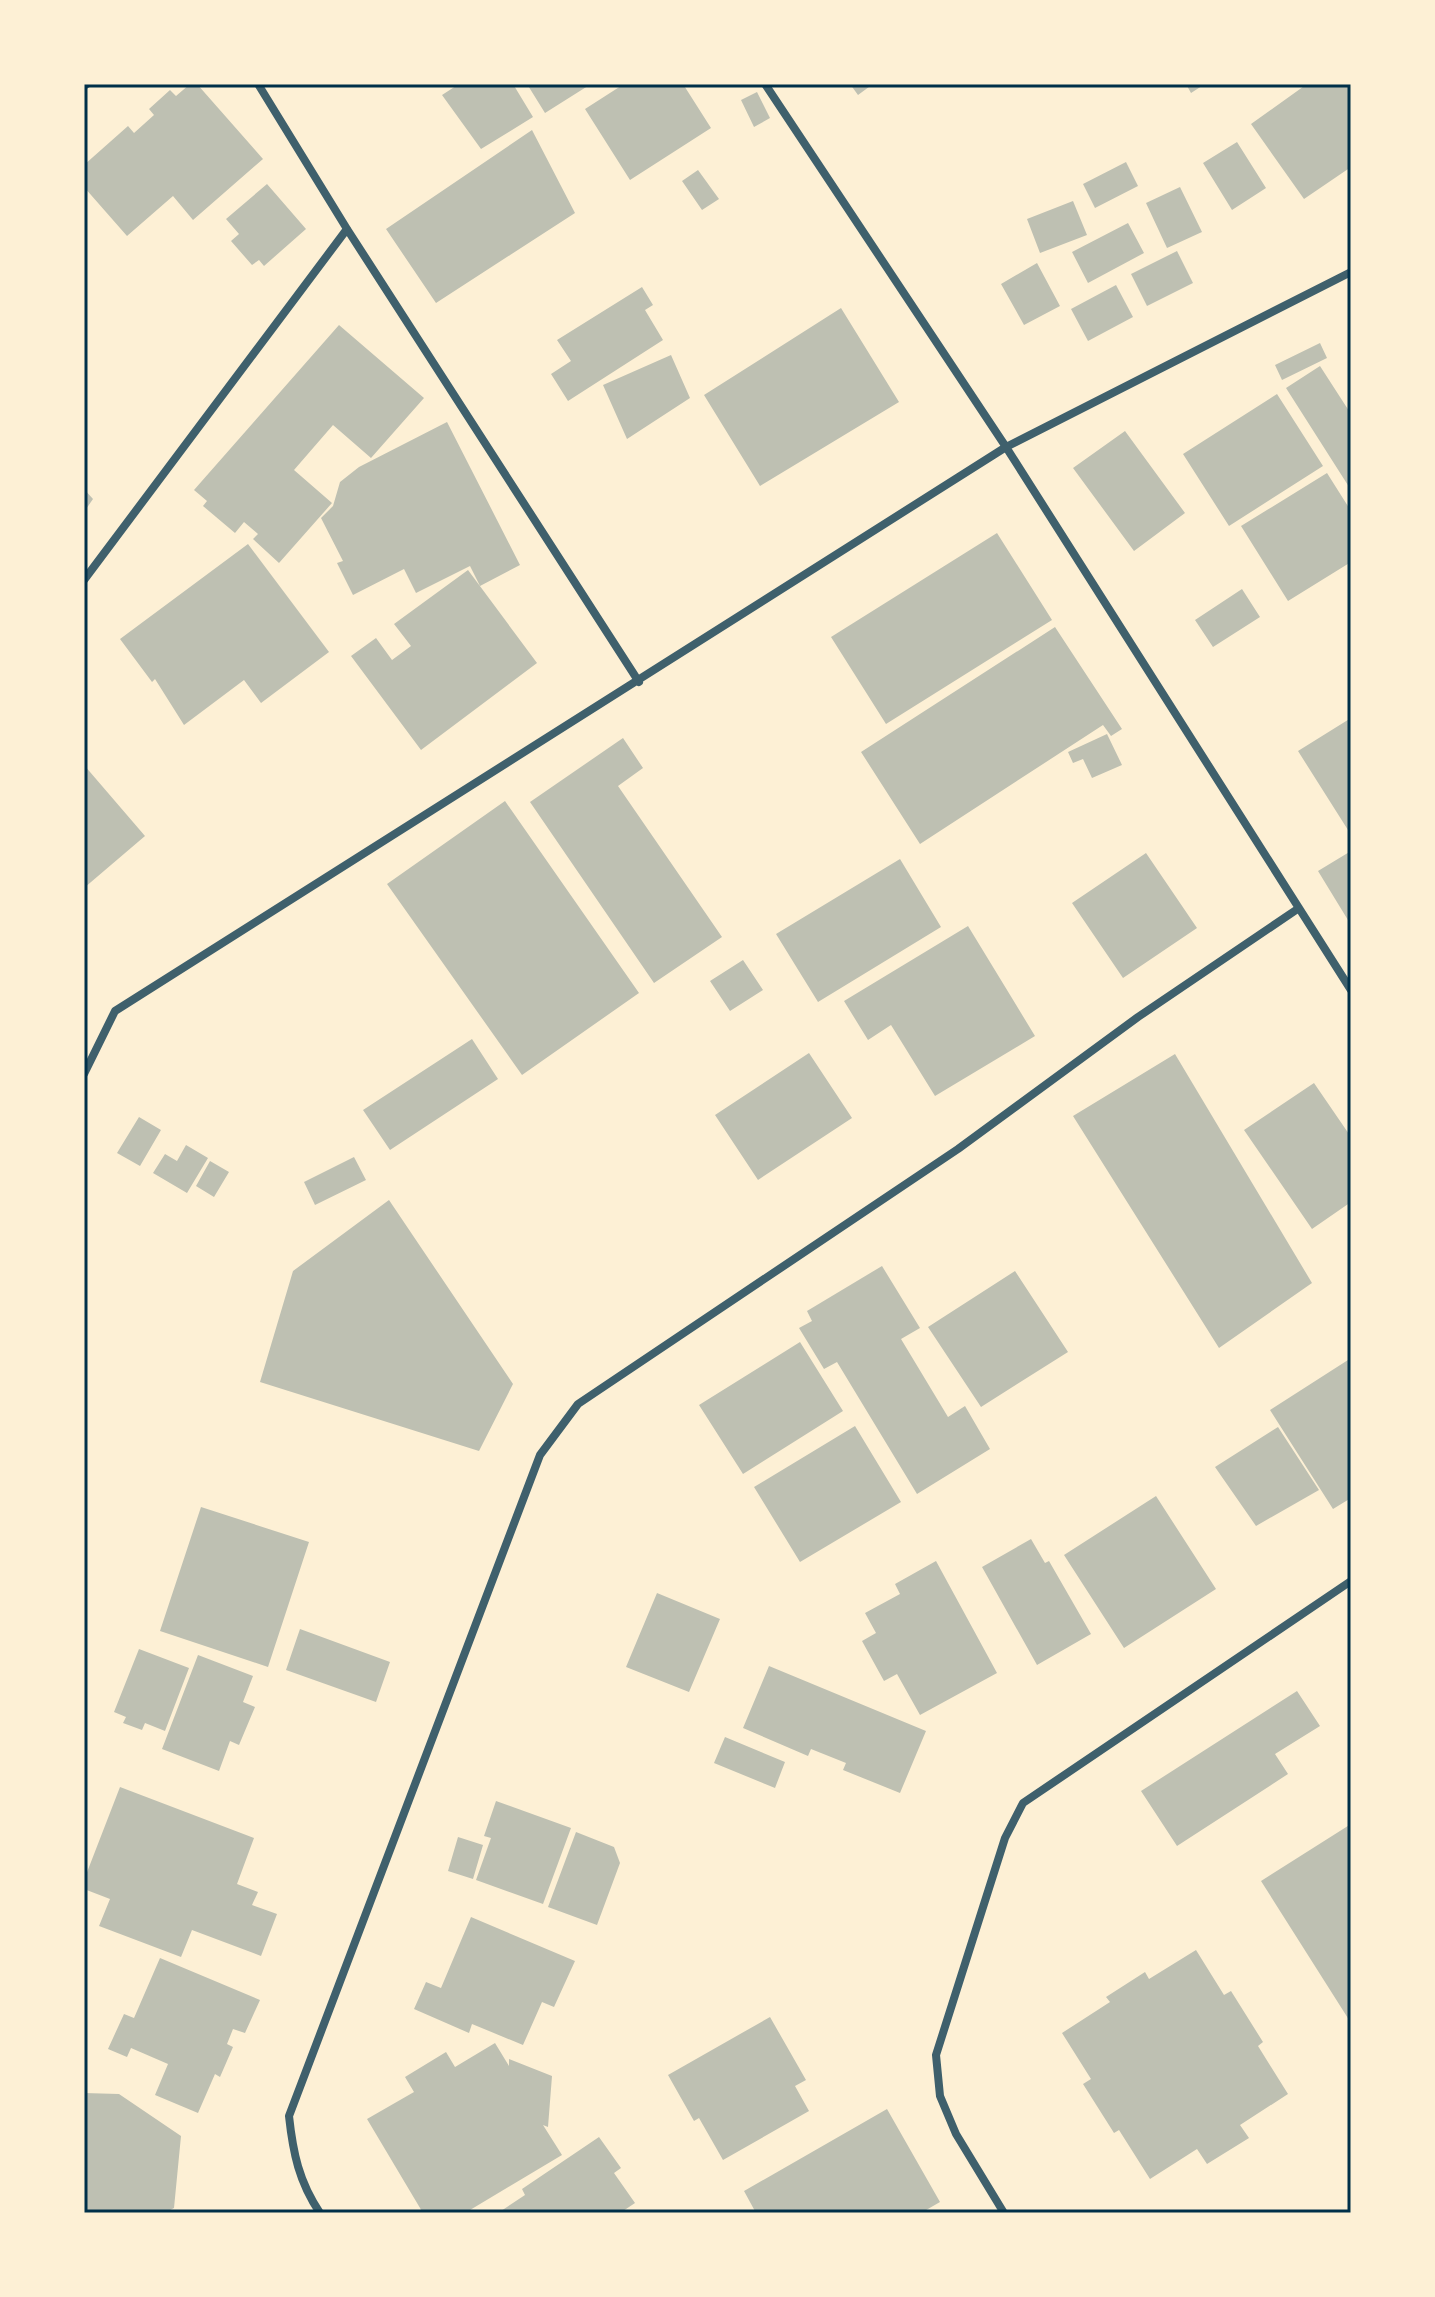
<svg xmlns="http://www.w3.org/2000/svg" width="1435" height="2297" font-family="'Nunito Sans',sans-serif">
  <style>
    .building { fill: #bec0b2 }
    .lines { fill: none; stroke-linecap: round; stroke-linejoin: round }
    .minor { stroke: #3f606c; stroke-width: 8 }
    .neatline { fill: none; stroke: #003049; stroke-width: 3 }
  </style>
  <rect width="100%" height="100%" fill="#fdf0d5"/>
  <path class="building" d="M190 84H197L263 159 193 220 173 196 127 236 84 187V165L128 126 134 133 154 115 149 109 170 90 176 96Z
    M459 84H513L533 117 481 149 442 95Z
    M527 84H591L545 113Z
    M624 84H683L711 128 630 180 585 109Z
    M850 84H873L858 95Z
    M1186 84H1205L1191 93Z
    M1307 84H1351V167L1304 199 1251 124Z
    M757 92 770 118 754 127 741 100Z
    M532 130 575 213 436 303 386 229Z
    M1237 142 1266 188 1232 210 1203 163Z
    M1126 162 1138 186 1095 208 1083 184Z
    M698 170 719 199 702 210 682 181Z
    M267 184 306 229 264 266 259 260 252 265 231 241 239 234 226 219Z
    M1180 187 1202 232 1167 248 1146 203Z
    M1073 201 1087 235 1040 253 1027 219Z
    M1128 223 1144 253 1088 283 1072 252Z
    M1177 251 1193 283 1147 306 1131 274Z
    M1037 263 1060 306 1024 325 1001 284Z
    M1116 285 1133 317 1088 341 1071 309Z
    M642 287 653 305 645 310 663 340 568 401 551 374 571 361 557 340Z
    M841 308 899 402 760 486 704 395Z
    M339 325 424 398 371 458 333 425 294 470 332 503 279 563 253 539 258 534 244 522 235 533 203 506 207 501 194 490Z
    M1320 343 1327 358 1282 380 1275 365Z
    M671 355 690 398 627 439 603 385Z
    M1320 366 1351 414V490L1286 388Z
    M1277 394 1323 466 1229 526 1183 454Z
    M447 422 520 565 480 586 470 566 416 593 404 569 353 595 337 563 343 561 321 518 333 506 340 482 359 467Z
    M1125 431 1185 513 1134 551 1073 468Z
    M1327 473 1351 511V562L1288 601 1241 526Z
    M84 489 93 499 84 512Z
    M997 533 1052 620 886 724 831 637Z
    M248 544 329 652 261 703 244 680 184 725 155 679 152 682 120 639Z
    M468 570 537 663 421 750 351 656 376 638 392 660 411 646 394 624Z
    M1242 589 1260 617 1213 647 1195 620Z
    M1055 627 1122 729 1111 736 1103 725 920 844 861 752Z
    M1351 718V828L1348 830 1298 751Z
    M1107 734 1122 765 1092 778 1083 759 1073 763 1068 752Z
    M623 738 643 768 618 786 722 937 654 983 530 802Z
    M84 765 145 836 84 888Z
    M505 801 639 993 522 1075 387 884Z
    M1351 851V925L1318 871Z
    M1146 853 1197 928 1123 978 1072 903Z
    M900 859 941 927 818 1002 776 934Z
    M968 926 1035 1036 935 1096 891 1025 868 1040 844 1001Z
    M743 960 763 990 730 1011 710 981Z
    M472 1039 498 1079 390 1150 363 1110Z
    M809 1053 852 1118 758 1180 715 1115Z
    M1175 1054 1312 1283 1219 1348 1073 1116Z
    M1314 1083 1351 1137V1202L1312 1229 1244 1130Z
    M139 1117 161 1130 140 1166 117 1153Z
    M186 1145 208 1158 187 1193 153 1173 165 1154 177 1161Z
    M354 1157 366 1180 315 1205 304 1182Z
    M210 1161 229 1172 214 1197 196 1186Z
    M389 1200 513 1384 479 1451 260 1382 293 1271Z
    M882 1266 920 1328 901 1339 948 1417 965 1406 990 1449 917 1494 837 1362 824 1369 799 1328 812 1321 807 1311Z
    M1015 1271 1068 1352 981 1407 928 1327Z
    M800 1342 843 1411 743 1474 699 1405Z
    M1348 1360 1351 1365V1498L1333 1509 1270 1410Z
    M855 1426 901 1502 800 1562 754 1487Z
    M1278 1427 1319 1490 1256 1526 1215 1467Z
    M1156 1496 1216 1589 1124 1648 1064 1555Z
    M201 1507 309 1542 268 1667 160 1631Z
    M1031 1539 1045 1563 1049 1561 1091 1634 1037 1665 982 1567Z
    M936 1561 997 1673 920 1715 897 1674 884 1681 862 1641 876 1633 865 1613 900 1594 895 1584Z
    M657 1593 720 1619 689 1692 626 1667Z
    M300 1629 390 1662 376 1702 286 1670Z
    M139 1649 189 1668 165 1731 145 1723 142 1730 123 1723 126 1717 114 1712Z
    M198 1655 253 1676 243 1702 255 1707 239 1745 230 1741 219 1771 162 1749Z
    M769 1666 926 1731 900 1793 843 1770 846 1763 811 1749 808 1756 743 1728Z
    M1297 1691 1320 1726 1275 1754 1288 1774 1177 1846 1141 1791Z
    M725 1737 785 1762 775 1788 714 1763Z
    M120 1787 254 1838 237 1884 258 1892 252 1905 277 1914 261 1956 192 1930 181 1957 99 1926 110 1899 84 1889V1880Z
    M496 1801 571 1828 543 1904 476 1880 491 1838 484 1836Z
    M1351 1824V2023L1261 1881Z
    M576 1832 614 1847 620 1863 597 1925 548 1907Z
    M458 1837 483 1845 473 1879 448 1871Z
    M471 1917 575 1961 554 2007 542 2002 523 2045 472 2024 469 2033 414 2009 426 1982 441 1988Z
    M1196 1950 1224 1995 1231 1991 1263 2042 1258 2046 1288 2094 1240 2125 1249 2138 1207 2164 1197 2149 1150 2179 1119 2130 1114 2133 1083 2084 1091 2079 1062 2033 1110 2002 1106 1997 1145 1972 1149 1979Z
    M160 1958 260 2000 245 2033 233 2029 227 2044 233 2047 220 2077 215 2074 198 2113 155 2095 168 2064 131 2048 127 2057 108 2049 124 2014 134 2018Z
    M770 2017 806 2080 795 2086 809 2111 723 2160 699 2118 694 2121 668 2075Z
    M495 2043 509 2066V2059L552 2076 548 2127 543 2125 562 2155 465 2213H423L367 2119 414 2092 405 2077 446 2052 455 2067Z
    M84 2093 119 2094 181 2136 174 2208 164 2213H84Z
    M887 2109 940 2202 921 2213H756L744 2191Z
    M599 2137 621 2168 614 2173 635 2203 620 2213H498L525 2195 522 2189Z"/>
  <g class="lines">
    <path class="minor" d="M258 84 347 229 639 682
      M765 84 1006 447 1351 990
      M84 86 87 84
      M84 580 347 229
      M84 1074 115 1011 1006 447 1351 272
      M320 2213C299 2182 293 2153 289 2116L540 1455 578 1404 958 1149 1138 1017 1299 908
      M1004 2213 956 2134 940 2096 936 2055 1005 1838 1023 1803 1351 1581"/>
  </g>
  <rect width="1435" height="2297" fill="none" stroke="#fdf0d5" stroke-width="172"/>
  <rect x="86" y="86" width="1263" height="2125" class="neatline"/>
</svg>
